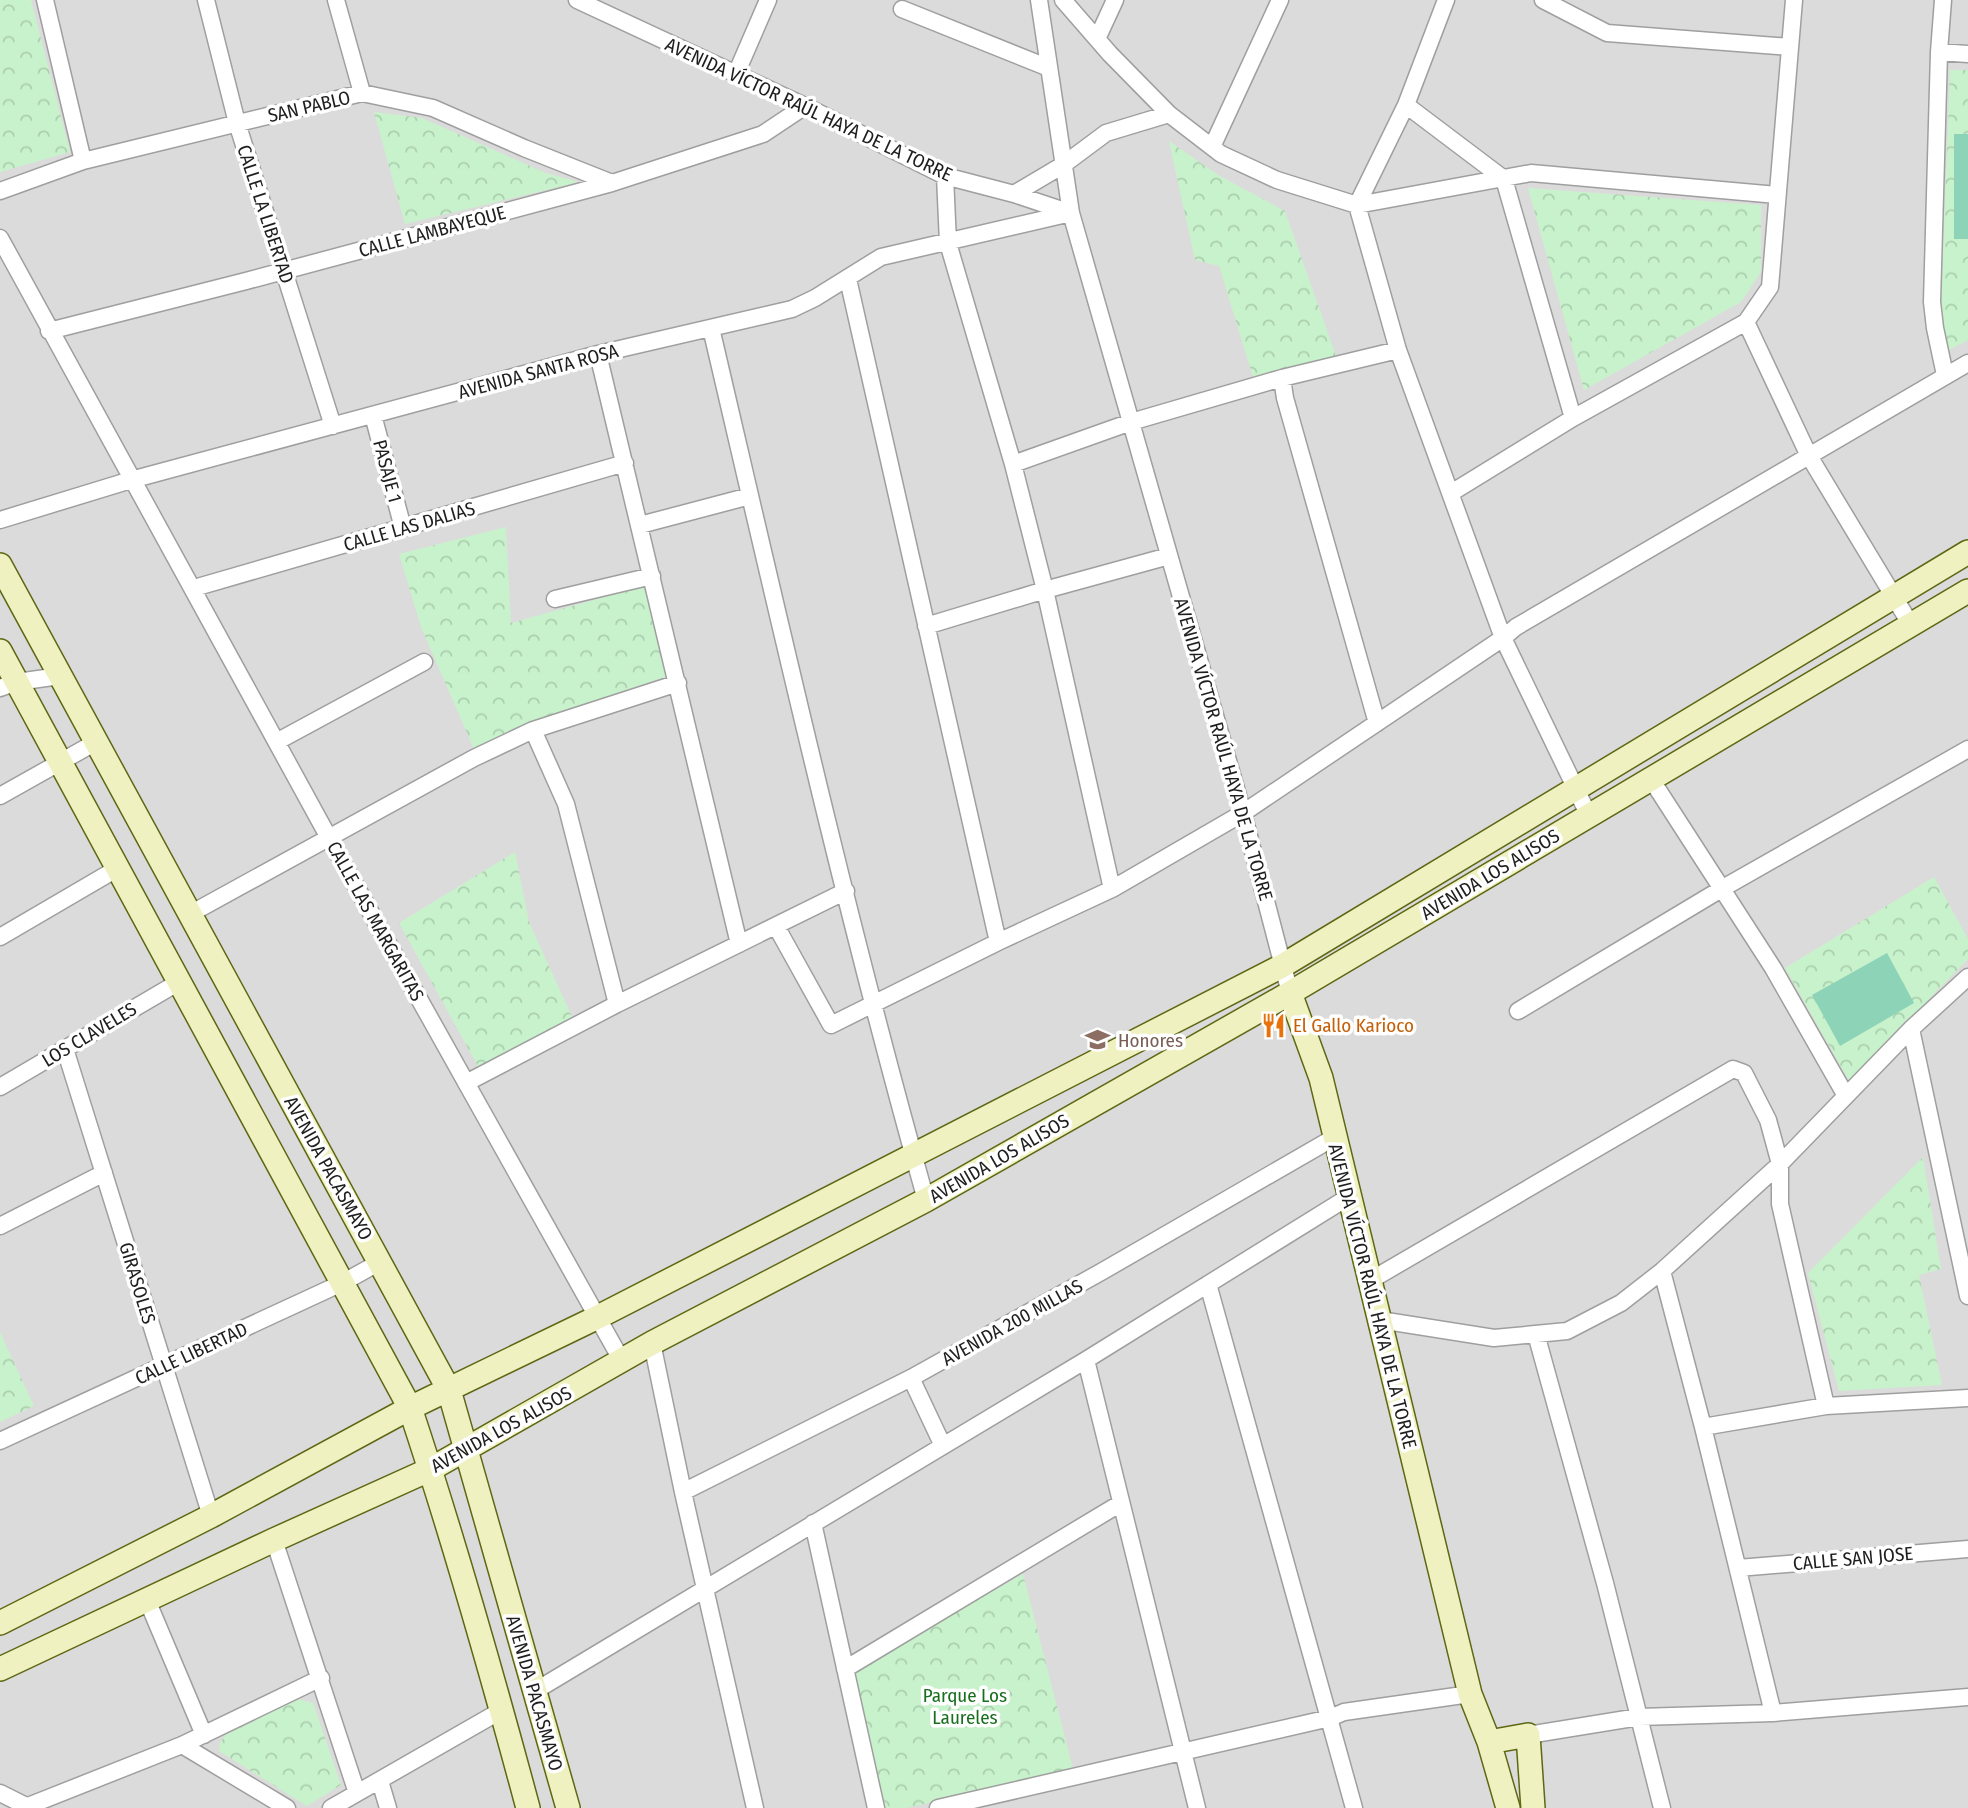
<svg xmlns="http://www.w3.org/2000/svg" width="1968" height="1808" font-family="'Fira Sans Condensed',sans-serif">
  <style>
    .residential { fill: #dcdbdb }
    .park { fill: url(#park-crowns) }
    .pitch { fill: #8dd3b8 }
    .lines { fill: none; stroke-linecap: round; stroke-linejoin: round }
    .street-casing { stroke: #9f9f9f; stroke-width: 19 }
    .secondary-casing { stroke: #5e6713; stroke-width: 26 }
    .street { stroke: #fff; stroke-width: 16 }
    .secondary { stroke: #eff1c0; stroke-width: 23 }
    .labels { text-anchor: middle; stroke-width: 7; stroke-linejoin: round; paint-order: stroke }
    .street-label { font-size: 19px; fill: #1e1e1e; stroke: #fff }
    .food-label { font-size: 19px; fill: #c56008; stroke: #fff; text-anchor: start }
    .education-label { font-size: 19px; fill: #785e54; stroke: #fff; text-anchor: start }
    .park-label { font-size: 19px; fill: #196f20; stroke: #fff }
  </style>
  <defs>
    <pattern id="park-crowns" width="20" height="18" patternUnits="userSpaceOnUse" patternTransform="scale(1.75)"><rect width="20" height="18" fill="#c8f2cb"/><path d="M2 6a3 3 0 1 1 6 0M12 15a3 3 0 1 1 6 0" fill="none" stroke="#abcfae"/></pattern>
  </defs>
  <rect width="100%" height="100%" fill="#eeebe5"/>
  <path class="residential" d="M0 0H1968V1808H0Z"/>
  <path class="park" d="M0 0H31L70 152 0 172Z
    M1950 70H1968V340L1947 351 1941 305Z
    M374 112 422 118 546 173 579 182 405 224Z
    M1169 141 1218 175 1285 211 1336 356 1254 380 1219 266 1195 260Z
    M1528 188 1761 205V272L1741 302 1584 390Z
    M506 527 511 623 648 585 671 675 534 721 474 749 421 627 399 554Z
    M515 852 529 922 573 1019 479 1068 399 923Z
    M1934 877 1968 939V959L1849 1081 1785 968Z
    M1923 1157 1941 1269 1919 1275 1942 1385 1839 1391 1808 1273Z
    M0 1332 34 1406 0 1422Z
    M1023 1574 1073 1769 907 1808H882L852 1672Z
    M297 1699 313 1703 341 1785 307 1806 219 1751 220 1743 226 1734Z"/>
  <path class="pitch" d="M1954 134H1968V239H1954Z
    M1887 953 1914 1003 1840 1046 1812 995Z"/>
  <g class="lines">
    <defs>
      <path id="street" d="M45 0 83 161
        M206 0 237 123 333 426
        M336 0 362 93
        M577 0 805 106 945 176 1014 194 1071 213
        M1039 0 1071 213 1243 813 1290 993
        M1063 0 1110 54 1169 114 1221 154 1277 180 1357 205 1531 173 1777 195
        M1446 0 1406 105 1357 205 1398 350 1503 638 1589 816
        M1543 0 1607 33 1790 47
        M1794 0 1770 287 1746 322 1809 456 1911 625
        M1943 0 1939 52 1932 302 1935 328 1945 375
        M902 9 1049 68
        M1097 39 1115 0
        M1939 52 1968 54
        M736 74 768 0
        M1406 105 1504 179 1573 418
        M1212 147 1280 0
        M945 176 948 243 1013 464 1045 590 1112 889
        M0 191 83 161 362 93 433 108 524 148 612 183
        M1014 194 1063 165 1106 133 1169 114
        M0 238 329 838 622 1361
        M848 279 998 942
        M711 328C779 619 845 912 926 1200
        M49 331 246 281 612 183 763 134 805 106
        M598 354 739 944
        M1282 378 1285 398 1377 723
        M373 415 403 528
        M1013 464 1131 422 1282 378 1398 350
        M1451 493 1573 418 1746 322
        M0 520 131 480 598 354 792 309 815 298 881 257 1071 213
        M640 525 750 496
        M194 588 625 463
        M555 599 652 576
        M926 626 1045 590 1169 556
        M0 688 17 682 60 676
        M533 730 566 804 617 1004
        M278 741 424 662
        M1651 779 1773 968 1846 1096
        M0 796 96 742
        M190 914 474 758 533 730 678 683
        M776 926 831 1025 998 942 1112 889 1243 813 1503 638 1516 627 1968 363
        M0 937 118 868
        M1518 1011 1723 888 1968 749
        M1911 1029 1968 1296
        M65 1049 211 1516
        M466 1083 617 1004 846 891
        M0 1087 179 982
        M0 1226 104 1173
        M1662 1271 1703 1427 1773 1713
        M1371 1280 1733 1069 1744 1073 1768 1120 1780 1164V1204L1826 1406
        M1208 1284 1354 1808
        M1380 1320 1494 1338 1567 1331 1621 1303 1662 1271 1780 1164 1911 1029 1968 977
        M1536 1334 1605 1583 1662 1808
        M652 1343 683 1492 755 1808
        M1086 1360 1197 1808
        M911 1378 943 1446
        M1703 1427 1826 1406 1968 1398
        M0 1441 342 1283 380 1262
        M683 1492 911 1378 1101 1272 1335 1137
        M813 1523 876 1808
        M274 1540 357 1793
        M1738 1568 1968 1549
        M147 1600 204 1735
        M845 1669 1121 1503
        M535 1691 1086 1360 1350 1196
        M1528 1735 1639 1717 1773 1713 1968 1697
        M182 1745 287 1808
        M380 1781 388 1808
        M0 1793 30 1808
        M23 1808 182 1745 321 1678
        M331 1808 502 1710
        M938 1808 1330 1718 1344 1712 1470 1694"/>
      <path id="secondary" d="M0 565 449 1390 568 1808
        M0 651 410 1408C454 1540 492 1674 528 1808
        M1290 993 1321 1078 1470 1694 1489 1742 1508 1808
        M0 1623 211 1516 410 1408 598 1317 1282 966 1968 552
        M0 1669 274 1540 431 1469 652 1343 926 1200 1290 993 1968 591
        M1489 1742 1528 1735 1533 1808"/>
    </defs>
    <use href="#street" class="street-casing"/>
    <use href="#secondary" class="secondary-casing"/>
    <use href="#street" class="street"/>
    <use href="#secondary" class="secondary"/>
  </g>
  <defs>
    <symbol id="restaurant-bare" viewBox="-9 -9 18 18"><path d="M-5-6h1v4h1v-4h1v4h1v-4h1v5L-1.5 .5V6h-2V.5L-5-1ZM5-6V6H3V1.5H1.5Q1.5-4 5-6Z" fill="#e8710a" stroke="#fff" stroke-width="2.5" paint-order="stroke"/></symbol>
    <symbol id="university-bare" viewBox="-9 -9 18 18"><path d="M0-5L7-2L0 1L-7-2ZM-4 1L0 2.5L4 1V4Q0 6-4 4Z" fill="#8d6e63" stroke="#fff" stroke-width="2.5" paint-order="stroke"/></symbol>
  </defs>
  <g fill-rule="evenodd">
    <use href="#restaurant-bare" x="1256" y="1008" width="35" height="35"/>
    <use href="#university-bare" x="1080" y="1022" width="35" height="35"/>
  </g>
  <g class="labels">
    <g class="street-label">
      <text transform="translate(309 106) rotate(-13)" y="7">SAN PABLO</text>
      <text transform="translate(809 109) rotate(25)" y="7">AVENIDA VÍCTOR RAÚL HAYA DE LA TORRE</text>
      <text transform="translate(266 214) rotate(72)" y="7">CALLE LA LIBERTAD</text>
      <text transform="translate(432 231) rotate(-15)" y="7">CALLE LAMBAYEQUE</text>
      <text transform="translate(538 371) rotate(-15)" y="7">AVENIDA SANTA ROSA</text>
      <text transform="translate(388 471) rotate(75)" y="7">PASAJE 1</text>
      <text transform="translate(409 526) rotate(-16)" y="7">CALLE LAS DALIAS</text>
      <text transform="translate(1224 749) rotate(74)" y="7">AVENIDA VÍCTOR RAÚL HAYA DE LA TORRE</text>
      <text transform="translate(1490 874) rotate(-31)" y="7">AVENIDA LOS ALISOS</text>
      <text transform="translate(376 921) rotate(61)" y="7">CALLE LAS MARGARITAS</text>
      <text transform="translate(89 1034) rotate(-31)" y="7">LOS CLAVELES</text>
      <text transform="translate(999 1158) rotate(-30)" y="7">AVENIDA LOS ALISOS</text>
      <text transform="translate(329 1168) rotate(61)" y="7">AVENIDA PACASMAYO</text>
      <text transform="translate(138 1283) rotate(73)" y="7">GIRASOLES</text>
      <text transform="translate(1373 1296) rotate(76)" y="7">AVENIDA VÍCTOR RAÚL HAYA DE LA TORRE</text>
      <text transform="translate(1012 1322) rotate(-29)" y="7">AVENIDA 200 MILLAS</text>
      <text transform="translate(191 1353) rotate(-25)" y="7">CALLE LIBERTAD</text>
      <text transform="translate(501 1429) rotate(-29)" y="7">AVENIDA LOS ALISOS</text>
      <text transform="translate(1853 1558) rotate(-5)" y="7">CALLE SAN JOSE</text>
      <text transform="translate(535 1693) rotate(74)" y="7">AVENIDA PACASMAYO</text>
    </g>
    <g class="food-label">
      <text x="1293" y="1032">El Gallo Karioco</text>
    </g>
    <g class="education-label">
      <text x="1118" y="1047">Honores</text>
    </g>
    <g class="park-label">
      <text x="965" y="1702">Parque Los<tspan x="965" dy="22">Laureles</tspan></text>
    </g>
  </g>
</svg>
